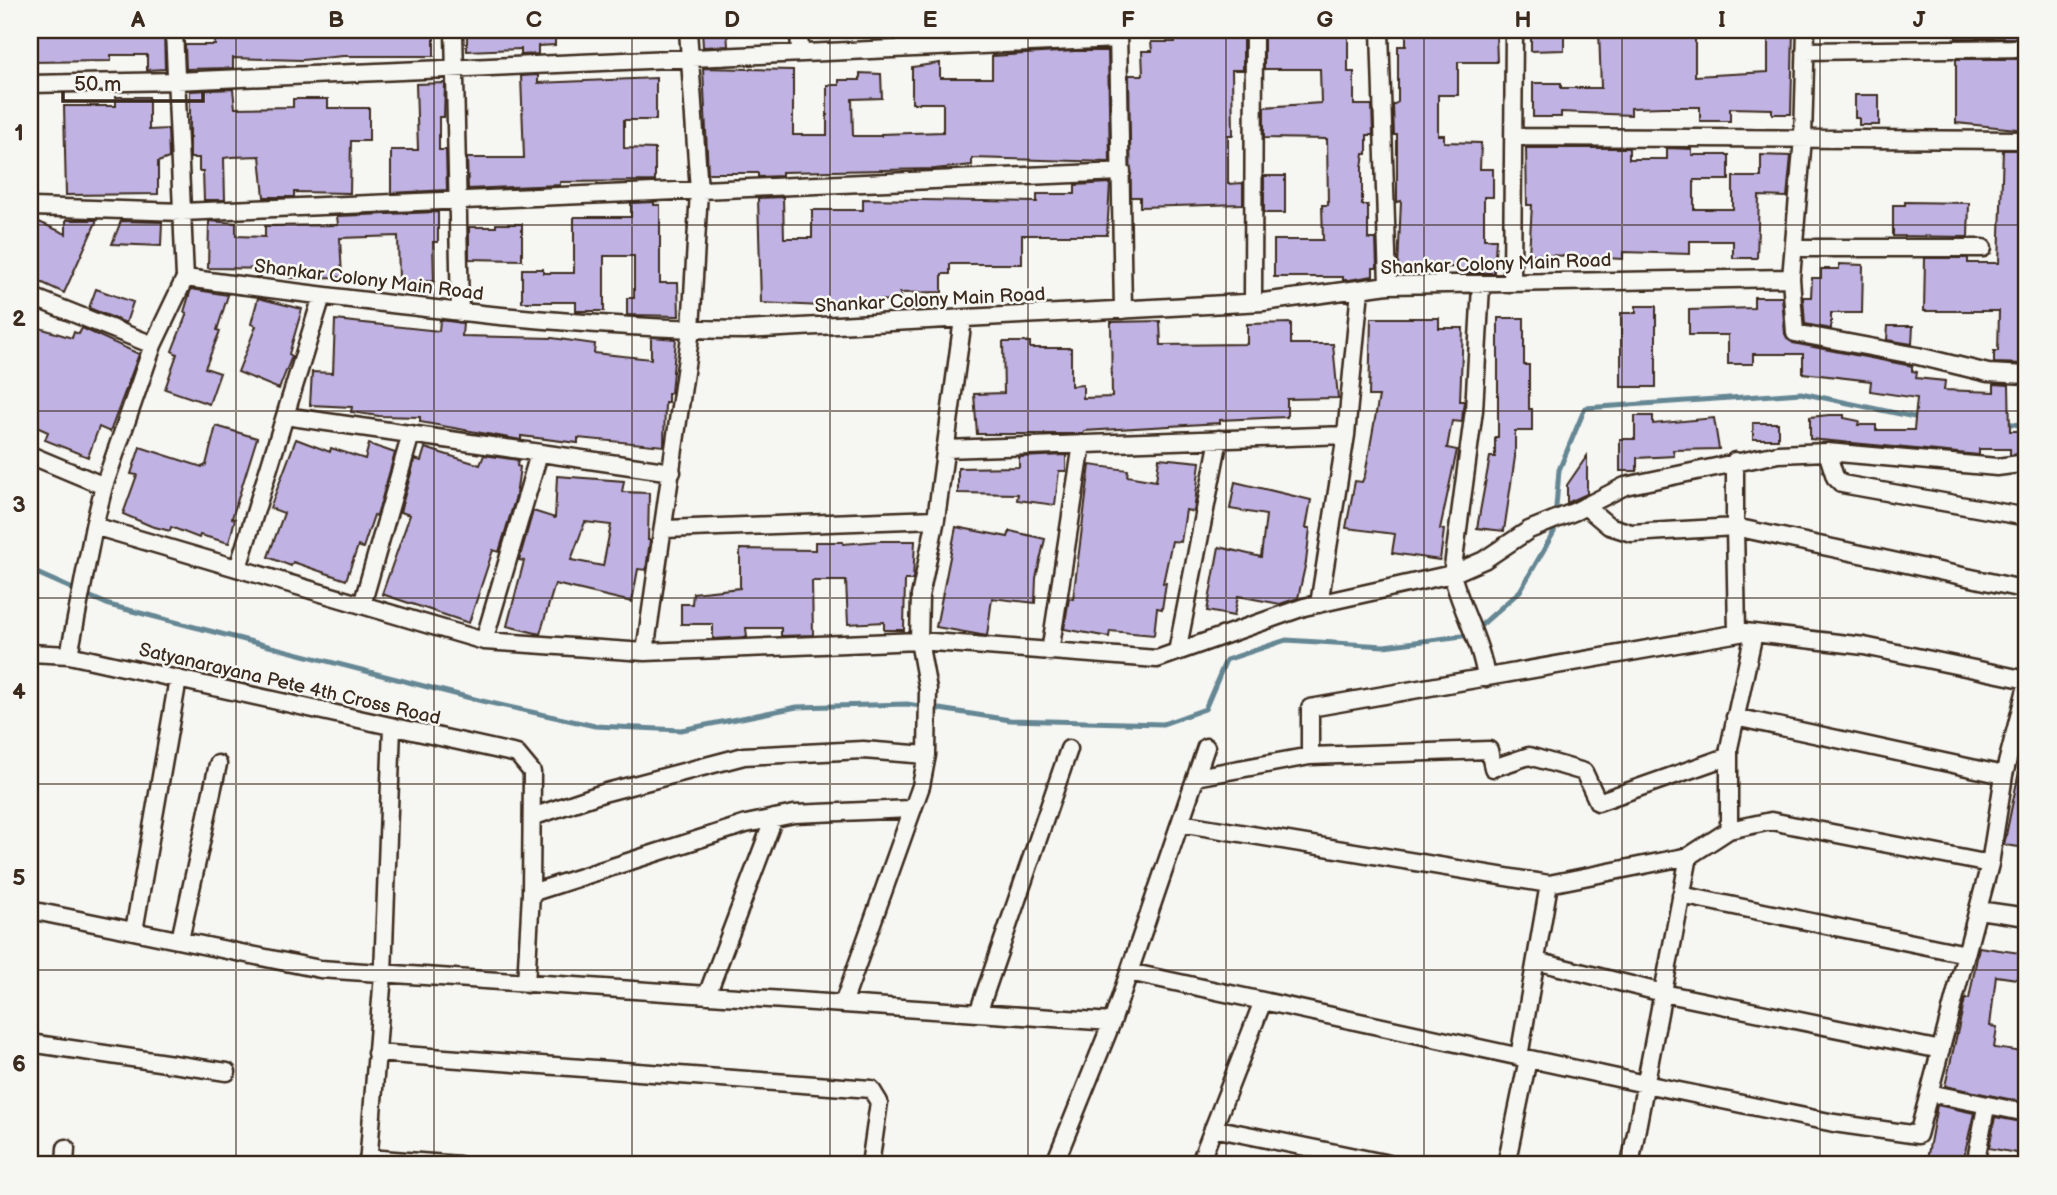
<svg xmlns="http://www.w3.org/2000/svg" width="2057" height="1195" font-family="'Balsamiq Sans',sans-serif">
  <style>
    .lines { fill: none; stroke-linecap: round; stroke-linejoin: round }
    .stream { stroke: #658794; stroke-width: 5 }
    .building { fill: #c0b2e3; stroke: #3b2a1e; stroke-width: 2; fill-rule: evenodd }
    .street-casing { stroke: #3b2a1e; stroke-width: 21 }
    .street { stroke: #f6f6f2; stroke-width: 16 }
    .grid { fill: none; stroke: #3b2a1e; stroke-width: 2; stroke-opacity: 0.55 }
    .labels { text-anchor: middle; stroke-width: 5; stroke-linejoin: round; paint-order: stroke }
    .street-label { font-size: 19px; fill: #3b2a1e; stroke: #f6f6f2 }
    .neatline { fill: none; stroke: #3b2a1e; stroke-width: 2.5 }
    .grid-label { font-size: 23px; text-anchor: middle; font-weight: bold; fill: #3b2a1e }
  </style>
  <rect width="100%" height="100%" fill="#f6f6f2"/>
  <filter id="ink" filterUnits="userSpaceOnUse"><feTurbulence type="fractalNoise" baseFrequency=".0143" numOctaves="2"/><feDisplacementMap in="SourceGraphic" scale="14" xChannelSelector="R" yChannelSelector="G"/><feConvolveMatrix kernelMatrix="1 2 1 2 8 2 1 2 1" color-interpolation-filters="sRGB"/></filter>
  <g filter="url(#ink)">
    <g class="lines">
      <path class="stream" d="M2006 423 2027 426
        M30 570 109 605 482 701 595 726 681 730 797 707 907 704 1010 720 1163 724 1205 709 1226 660 1286 640 1384 646 1470 635 1520 591 1554 532 1559 470 1585 408 1801 393 1919 418"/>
    </g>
    <path class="building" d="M30 30H164L165 69 147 70V55H111V61L30 62Z
      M241 30H434V56H343L302 60 233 58V68L186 69 185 45H215V33H241Z
      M467 30H555V45L538 46V54L521 55V49L467 51Z
      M702 30H727L728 46 703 47Z
      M1243 30V70H1232L1233 135H1228V184L1243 183V204L1140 207V197H1131L1129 75H1143L1142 51H1152L1151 42H1175V31Z
      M1264 30H1348V72H1354V105H1372L1373 135H1367V154H1364L1362 168V205H1368V239H1376L1377 268H1373V276L1349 280H1343V277H1274V240H1323L1322 205H1328L1327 139 1264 138V107L1321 103 1320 69H1264Z
      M1424 30H1496L1497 62H1458V95H1438V135H1444V142L1481 143 1480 169H1493V197H1484V239H1496L1494 273 1458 272V267L1398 268 1401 201 1397 202V135H1394L1393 105 1398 102V46H1406V33H1424Z
      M1531 30H1564V50L1531 51Z
      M1599 30H1627V36H1657V30H1695V76L1768 72V30H1793L1791 114H1772V109L1730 108V121H1700V107H1663L1631 108V115L1561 112V117H1533V83H1561V88H1601Z
      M1956 30H2015L2016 38H1956Z
      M1075 51H1108L1110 162 972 158V165L935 169 782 172V176L758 177V173H708L703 68 793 70V135H827V85H839V80H860V73L881 74 882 98 852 99 853 136H881V134L943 132V103H912V67L940 63V78H992V56Z
      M2027 59V130L1956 123V59Z
      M538 75V83L656 78V120H624V148L655 149V181L560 182V185L468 189 467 158H524L521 76Z
      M445 83 444 117H439V150H446L447 190 391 193V150H418L416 84Z
      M233 89 235 108 293 107V99H328V108H369V141H351L350 193 294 192V197H264L260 156 231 157 224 158 225 200H204L203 171H199V158H190V91Z
      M1855 95H1879V125H1859V118H1855Z
      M116 97H149V130L168 129 169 158 158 162V194L66 195 64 106H116Z
      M1526 148H1629V159H1667V148L1692 149V155H1729V180H1694V209H1733V177H1761V155L1791 156 1787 197 1759 196 1757 258H1733V241H1690V254L1623 252V259L1529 254 1532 205H1527Z
      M2003 150H2027L2026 364 1994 363V351H1998L1999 311H1924L1925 258H1968V263H1999Z
      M1264 176H1285V213H1264Z
      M1110 183 1107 235H1022V264H950V274H942V292L900 293 901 300 821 302V306L761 303 758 198 783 197 784 238H812V210H863V199L1037 202V194H1075V185Z
      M654 202V205H660V283H678L679 316 627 315V298H634V256H604V311H576V302H522V269H543V273H574V217H631V203Z
      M1905 202 1969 203 1968 237 1893 236V205H1905Z
      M438 212V242H433L434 281 399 282 398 236 340 238 342 277 290 278 289 269 208 268 209 221 236 223V236L265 237V226L338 225 337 216Z
      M30 218 66 234V220H97L64 293 30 277Z
      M121 221 162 222 161 246 112 244Z
      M496 224H522V260L469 259V227H496Z
      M1839 264 1863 265 1862 313H1831V329L1805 324 1803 297H1811L1812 278H1821V269H1839Z
      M96 289 133 302 126 323 89 308Z
      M191 289 228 295 217 330 220 331 205 368 220 373 209 404 165 389 177 354 172 351 187 313 184 312Z
      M1754 297H1782L1785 334 1793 343 1912 366V371L1917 372 1916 378 1945 381 1944 390 1994 392V384L2009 385 2010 431H2027V453L2010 455V449H1979V455L1810 439V417L1829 415H1844V418L1859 421 1858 425H1876V430H1914L1917 398 1870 391 1871 381 1803 373V354H1753V364H1728V335H1689V310L1754 308Z
      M258 298 302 309 289 354 292 356 279 389 238 372 256 326 251 324Z
      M1636 306H1656V387H1621V313H1636Z
      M1371 318H1439V328H1463L1460 401H1464L1463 409 1462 422 1452 421 1447 448 1457 450 1440 529 1444 530 1440 560 1392 553 1395 534 1346 528 1355 481 1362 482 1365 475 1379 396H1369Z
      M1498 318H1524V365H1529V409H1532V431H1515V457L1504 531 1477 528 1490 457H1495V437H1498Z
      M335 320 439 331 440 320 463 323 462 336 552 338 595 344 594 353 651 359V337L676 339 671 393H668V402H665L664 446 578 438V443L521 436V440L420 422V417L379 416 351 412 352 407 310 405 312 372 333 373Z
      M1160 321 1161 345 1247 344V324L1291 323V344H1333L1338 398 1287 399V417L1220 420V423L1084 431 1083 434H977L974 394 1004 393 1003 342H1030V348H1071V386L1083 385V398L1112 397 1111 322Z
      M30 325 72 338 74 332 79 334 82 328 139 354 110 432 99 427 88 457 45 440 48 432 30 424Z
      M1888 326H1913L1912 344 1887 340Z
      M1635 416H1653V424L1714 418 1719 449 1673 450 1674 456 1637 458V471H1620V439H1635Z
      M1753 423H1778V439H1753Z
      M216 426 257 438 232 518 235 519 229 543 200 535 199 538 171 527 170 531 151 526 123 514 137 475 131 474 140 447 202 467 206 465Z
      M296 439 330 452 331 448 365 459 369 444 395 453 377 516 374 515 363 548 358 546 346 580 293 562 291 566 268 557 284 513 270 508Z
      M425 448 480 465 484 455 518 460 517 466 520 467 516 496 499 552 493 550 469 623 382 594 410 515 400 512 415 459 421 461Z
      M1066 455V471H1059L1055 505 1017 500 1018 494 958 493V468L1019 467V457Z
      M1587 456V494L1567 503V485Z
      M1159 458 1200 462 1194 512 1186 510 1181 542 1172 541 1163 583H1166L1162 609 1157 608 1154 635 1110 631 1109 637 1064 629 1069 598 1073 599 1090 465 1128 470 1127 476 1156 481Z
      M557 476 624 481 622 492 649 493 648 540H650L646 570 638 569 632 602 555 584 540 634 507 626 524 561 519 560 533 511 555 518ZM585 522 611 525 603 566 571 560Z
      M1235 482 1311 500 1306 528H1310L1306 562 1298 598 1280 604 1238 596 1234 616 1207 611 1219 547 1261 557 1266 515 1230 509Z
      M956 527 1008 537 1010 531 1045 539 1036 578 1035 603 992 598 987 636 936 627Z
      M880 541H915L913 580H905L904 630H884V622L848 624 846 581H812L813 635 781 636V628H746L747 637 713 639V624H681V604H692L693 593 740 588V549L815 550V542H843V544Z
      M2022 757 2027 758V848L2004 845Z
      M1979 947 2027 954 2024 980 1996 976 1990 1026 1997 1027 1994 1048 2024 1052 2022 1068 2027 1069 2023 1102 1945 1086 1965 999H1969Z
      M1937 1105 1974 1113 1962 1165H1926Z
      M1995 1117 2027 1123V1155L1989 1148Z"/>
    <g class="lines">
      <defs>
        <path id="street" d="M174 30 185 278
          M454 30 460 313
          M799 30 800 53
          M1118 30 1123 310
          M1380 30 1388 285
          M1805 51 2027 48
          M30 84 176 81 1118 39
          M1515 137 2027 140
          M33 207 182 212 1122 172
          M1794 248H1983
          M1791 278 1795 333 1918 356 1988 373 2027 375
          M1512 283 1514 30
          M1481 286 1474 410 1452 574C1461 610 1481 641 1486 678
          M30 296 153 345 185 278C371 302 557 328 745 330L1263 302 1388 285 1791 278 1803 138 1806 30
          M1253 301 1254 30
          M285 416 672 472
          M1346 435 1360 290
          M945 449 1346 435 1319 604
          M1827 452 1835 477 1842 484 2027 517
          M30 455 104 486 94 526 484 641 645 652 919 641 1157 659 1304 607 1452 574 1484 560 1529 530 1576 511 1625 486 1778 454 1827 452 1997 467 2027 463
          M104 486 153 345
          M1585 506 1609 526 1631 533 1735 527V461
          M665 529 936 519
          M238 568 322 296
          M362 605 411 434
          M1737 633 1735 527 2027 590
          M484 641 539 454
          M645 652 691 330 699 191 688 30
          M1050 652 1082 444
          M1177 652 1219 439
          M30 653 69 655 517 754 532 772 531 893 526 984
          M69 655 94 526
          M1735 717 2004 775
          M1310 756 1489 750 1493 768 1529 756 1584 772 1598 802 1729 756
          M1196 777 1310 756V708L1745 632 1864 646 2027 680
          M532 817 603 793 744 756 863 750 927 755 928 690 919 641 920 596 936 519 963 319
          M1180 823 1549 884 1689 856 1729 830 1771 821 1990 864
          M1729 830V748L1754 633
          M531 893 746 824 794 814 911 809
          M1681 895 1966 954
          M30 910 320 969 1112 1022
          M1978 910 2027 917
          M134 931 178 679
          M180 940 218 764
          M1536 961 1663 993 1941 1050
          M1129 972 1645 1084 1834 1123 1918 1135 1990 864 2004 775 2027 685
          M707 995 774 818
          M843 1004 921 786 927 755
          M978 1013 1069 749
          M30 1043 227 1072
          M376 1053 871 1089 879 1102 870 1165
          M1519 1057 1549 884
          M1929 1093 2027 1113
          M1213 1128 1394 1165
          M368 1158 459 1165
          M65 1165 66 1148
          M368 1165 383 974 392 727
          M1054 1165 1112 1022 1206 747
          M1199 1165 1263 1001
          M1506 1165 1528 1059
          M1630 1165 1689 856
          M1975 1165 1986 1107"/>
      </defs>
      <use href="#street" class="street-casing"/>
      <use href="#street" class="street"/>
    </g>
  </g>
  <path class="grid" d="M236 30V1165M434 30V1165M632 30V1165M830 30V1165M1028 30V1165M1226 30V1165M1424 30V1165M1622 30V1165M1820 30V1165M30 225H2027M30 411H2027M30 598H2027M30 784H2027M30 970H2027"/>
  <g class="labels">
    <g class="street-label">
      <text transform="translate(1496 263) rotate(-2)" y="7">Shankar Colony Main Road</text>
      <text transform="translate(369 279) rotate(7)" y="7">Shankar Colony Main Road</text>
      <text transform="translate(930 299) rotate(-3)" y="7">Shankar Colony Main Road</text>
      <text transform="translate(290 683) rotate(13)" y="7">Satyanarayana Pete 4th Cross Road</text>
    </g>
  </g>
  <rect width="2057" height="1195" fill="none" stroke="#f6f6f2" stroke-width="77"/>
  <path d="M63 91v10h140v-10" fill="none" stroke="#3b2a1e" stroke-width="3.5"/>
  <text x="74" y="91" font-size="21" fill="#3b2a1e" stroke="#f6f6f2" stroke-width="5" paint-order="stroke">50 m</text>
  <rect x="38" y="38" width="1980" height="1118" class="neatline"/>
  <g class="grid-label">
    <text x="138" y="27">A</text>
    <text x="336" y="27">B</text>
    <text x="534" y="27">C</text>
    <text x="732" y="27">D</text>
    <text x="930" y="27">E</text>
    <text x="1128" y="27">F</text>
    <text x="1325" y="27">G</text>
    <text x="1523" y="27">H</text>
    <text x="1722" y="27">I</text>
    <text x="1919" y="27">J</text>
    <text x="19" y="140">1</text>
    <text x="19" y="326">2</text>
    <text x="19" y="512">3</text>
    <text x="19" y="699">4</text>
    <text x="19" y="885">5</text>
    <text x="19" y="1071">6</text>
  </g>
</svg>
